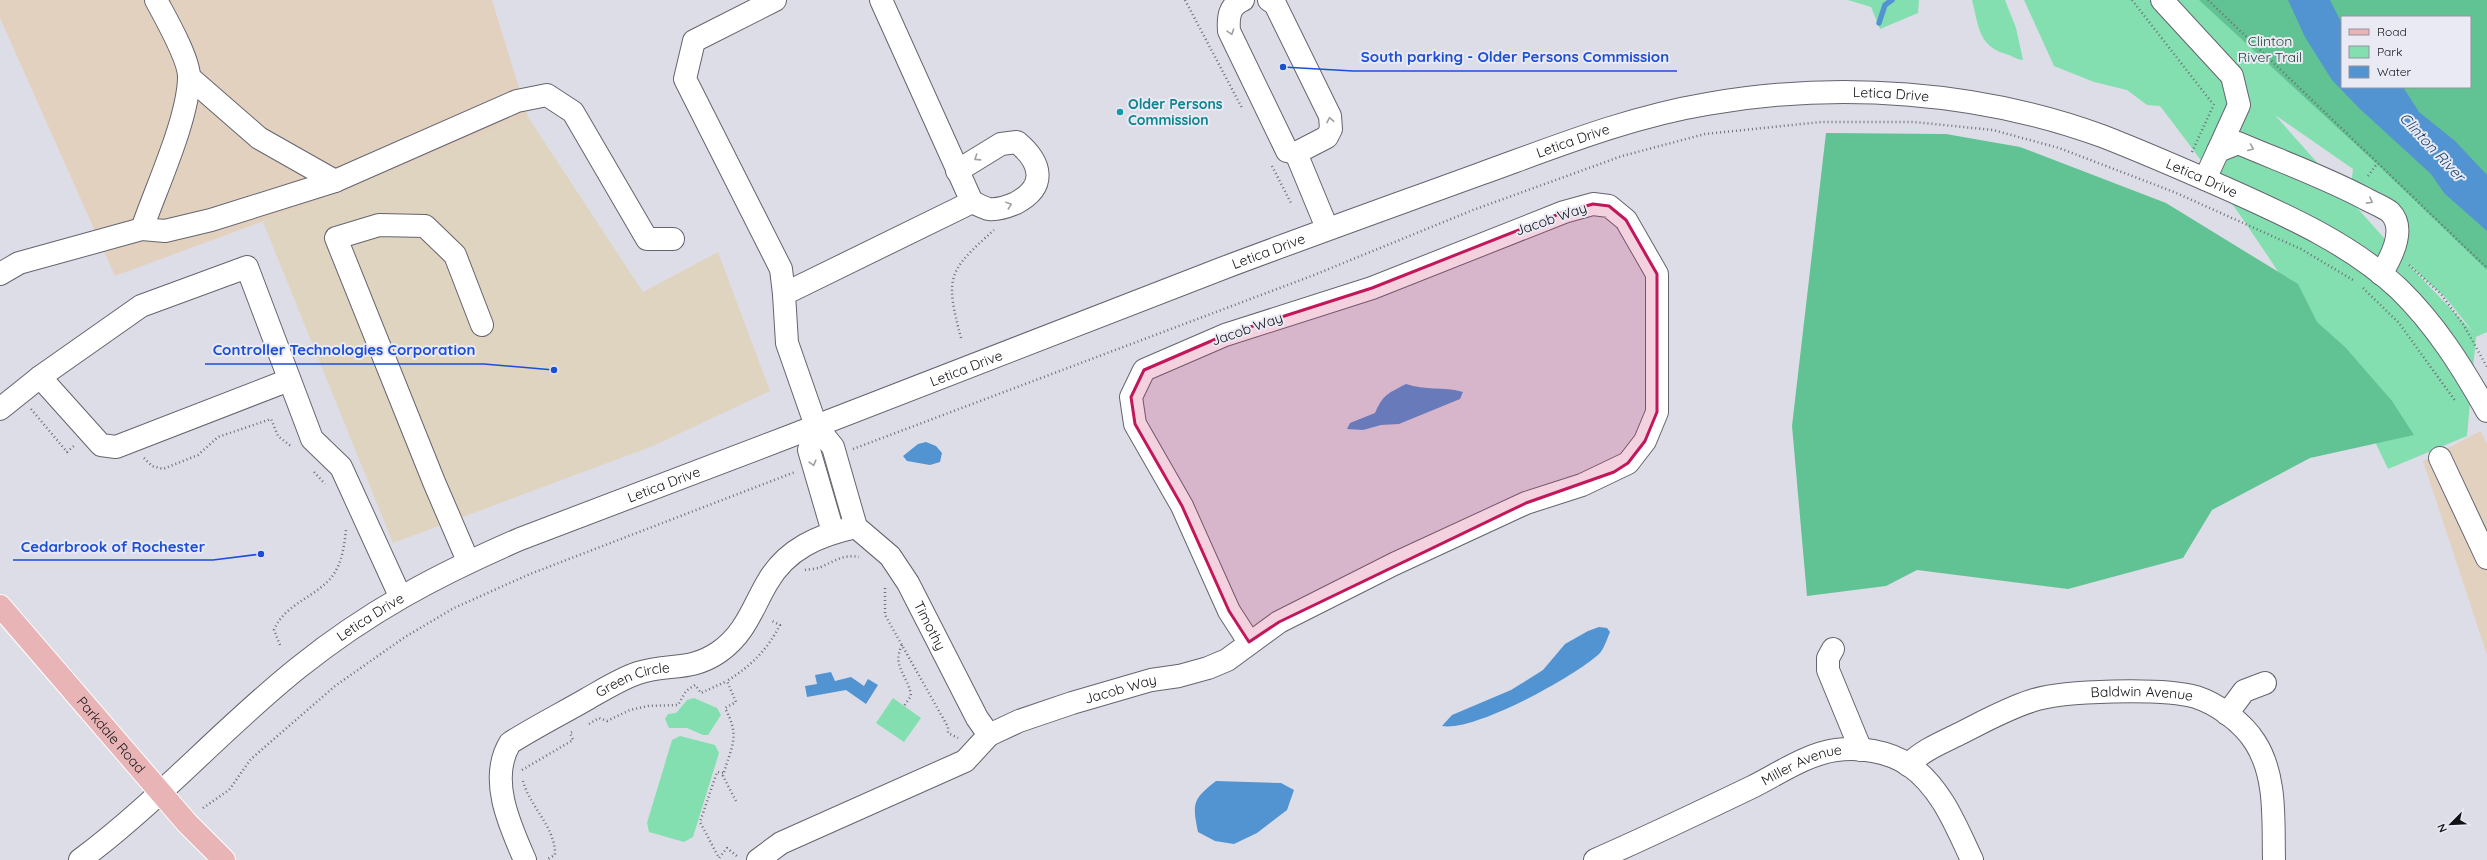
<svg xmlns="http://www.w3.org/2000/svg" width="2487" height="860" font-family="Quicksand,sans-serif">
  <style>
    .commercial { fill: #ded4bf }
    .industrial { fill: #e3d1c0 }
    .green { fill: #84dfb0; fill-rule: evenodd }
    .forest { fill: #61c293; fill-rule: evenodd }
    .water { fill: #5293d2 }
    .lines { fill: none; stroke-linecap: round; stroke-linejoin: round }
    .stream { stroke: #5293d2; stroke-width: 5.5 }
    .minor-casing { stroke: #65646e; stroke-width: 24 }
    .major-casing { stroke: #fff; stroke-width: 24 }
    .path { stroke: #6e6e75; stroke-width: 2.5; stroke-dasharray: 1 3; stroke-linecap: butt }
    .minor { stroke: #fff; stroke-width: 22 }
    .major { stroke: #e8b4b6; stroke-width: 22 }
    .oneway { stroke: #a0a0a2 }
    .marked { fill: #c2185b; fill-opacity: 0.2; stroke: #c2185b; stroke-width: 3; stroke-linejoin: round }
    .culture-dot { fill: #0f9aa8; stroke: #eaeaf5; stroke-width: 1.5 }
    .labels { text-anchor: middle; stroke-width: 4; stroke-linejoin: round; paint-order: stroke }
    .park-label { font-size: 14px; fill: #1f4834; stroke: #eaeaf5 }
    .street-label { font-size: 14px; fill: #121216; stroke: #eaeaf5 }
    .culture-label { font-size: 14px; font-weight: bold; fill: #0d838f; stroke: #eaeaf5; text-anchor: start }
    .water-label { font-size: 15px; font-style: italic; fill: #15446e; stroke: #eaeaf5 }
    .leader { fill: none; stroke: #1d4ed8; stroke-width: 1.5 }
    .callout-dot { fill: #1d4ed8; stroke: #eaeaf5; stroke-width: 1.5 }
    .callout-label { font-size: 15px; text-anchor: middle; font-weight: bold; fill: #1d4ed8; stroke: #eaeaf5; stroke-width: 4; stroke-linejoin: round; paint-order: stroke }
  </style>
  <rect width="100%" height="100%" fill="#dddde8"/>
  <path class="commercial" d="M528 117 643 292 718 252 770 391 653 446 393 543 263 222Z"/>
  <path class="industrial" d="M0 0H492L528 117 313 203 115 276 0 18Z
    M2481 431 2487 444V655L2423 461Z"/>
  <path class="green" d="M1848 0H1919L1918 13 1880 29 1871 7Z
    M1972 0H2005L2016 28 2023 60C2018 60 2014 57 2009 55 1978 47 1979 27 1972 0Z
    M2024 0H2487V332L2476 337 2467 436 2388 469C2374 440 2361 411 2345 382 2291 286 2228 194 2160 106L2147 105 2127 90 2094 82 2054 66ZM2342 17H2470V87H2342ZM2275 115 2353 169 2351 185 2405 218 2400 256ZM2406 262 2446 298 2473 332Z
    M694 698 717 708 721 715 708 735H703L687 728H669L665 719 668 714 676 713 687 700Z
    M893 698 921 718 904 742 876 723Z
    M680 736 715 745 719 753 693 837 684 842 649 832 647 823 672 740Z"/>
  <path class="forest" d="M2199 0H2487V270L2377 164ZM2342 17H2470V87H2342Z
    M1826 133 1946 134 2020 147 2166 203 2298 284 2317 322 2346 348 2392 401 2414 435 2310 458 2212 510 2183 558 2068 589 1917 570 1886 586 1807 596 1792 426Z"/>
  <path class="water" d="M2288 0H2330L2342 24V87H2403L2419 112 2455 141 2487 175V231L2444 193 2431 174 2359 108 2332 80 2305 37Z
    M1406 384C1425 391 1444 386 1463 392L1460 399 1399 424 1381 425 1363 430 1347 429 1350 423 1375 413C1383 394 1389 393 1406 384Z
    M926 442 936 446 942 453 940 462 930 465 907 461 903 456 918 444Z
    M1599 627 1607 628 1610 632C1607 639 1604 649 1599 654 1574 677 1474 732 1442 726L1452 715 1511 690 1543 670 1565 644 1588 631Z
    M831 672 835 681 851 677 864 686 868 679 878 685 866 704 846 690 807 697 805 686 817 684 815 675Z
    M1216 781 1281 783 1294 790 1287 810 1257 833 1234 844 1215 841 1198 832C1192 803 1193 799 1216 781Z"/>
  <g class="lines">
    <path class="stream" d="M1879 23 1885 5 1892 0"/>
    <defs>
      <g id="minor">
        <path d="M775 0 694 41 685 79 781 269 784 294"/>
        <path d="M1243 0C1229 6 1228 17 1229 31L1287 151 1296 153 1327 137 1331 129 1330 116 1275 4 1269 0"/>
        <path d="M2162 0 2232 76 2239 105 2218 151"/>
        <path d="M189 77 259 138 335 181"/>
        <path d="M1296 153 1327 228"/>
        <path d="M957 171 1001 144 1017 142C1041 162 1048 186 1016 203 1009 206 998 210 989 209 984 208 977 204 972 202"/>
        <path d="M2205 179 2218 151 2238 143C2280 161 2325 177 2366 199 2373 203 2384 207 2390 212 2407 229 2391 258 2381 274"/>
        <path d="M142 229 165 231 211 220 335 181 517 101 547 95 573 112 647 239H673"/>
        <path d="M0 274 19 263 142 229C156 188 188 120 189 78 190 60 165 17 156 0"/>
        <path d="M40 377 101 445 116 447 289 380"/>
        <path d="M0 409 40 377 141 306 247 267 312 439 341 467 400 596"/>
        <path d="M816 426 809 450 833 532"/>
        <path d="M2440 458 2487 558"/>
        <path d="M856 527 833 447 816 426 787 343 784 294 972 202 881 0"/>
        <path d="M468 561 434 482 336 238 379 225 425 226 455 255 482 325"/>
        <path d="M1833 649 1828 658V670L1861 750"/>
        <path d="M2227 714 2244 691 2265 683"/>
        <path id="s1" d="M1908 765C1923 750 1941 743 1959 734 1983 722 2006 709 2031 701 2062 690 2164 688 2196 697 2218 704 2243 723 2255 742 2277 776 2273 821 2274 860"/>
        <path id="s2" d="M80 860C158 802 223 728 298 668 369 611 437 575 520 539 756 450 991 359 1226 267 1311 235 1395 205 1480 174 1555 147 1629 117 1707 104 1836 81 1979 91 2102 136 2146 153 2189 172 2232 191 2290 217 2352 245 2399 289 2436 325 2462 367 2487 411"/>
        <path id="s3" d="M525 860C510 826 488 779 510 743 535 727 561 714 587 699 603 690 620 679 638 673 667 663 690 672 719 652 745 634 752 609 767 583 786 549 819 535 856 527L890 556 908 583 977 718 989 735"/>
        <path id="s4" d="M758 860 781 843 965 761 989 735 1019 721 1072 703 1151 680 1179 676 1208 668 1227 660 1279 622 1394 564 1526 503 1582 485 1628 463 1645 441 1657 412V274L1626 220 1609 206 1593 204 1564 212 1372 288 1225 335 1144 370 1131 397 1135 424 1182 506 1229 611 1249 642"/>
        <path id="s5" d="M1595 860C1648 837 1700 812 1752 787 1778 774 1807 754 1836 750 1860 747 1888 751 1909 765 1941 787 1956 826 1972 860"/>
      </g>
      <g id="major">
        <path id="s6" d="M0 606 187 823 224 860"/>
      </g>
    </defs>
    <use href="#minor" class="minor-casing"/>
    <use href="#major" class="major-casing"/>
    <path class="path" d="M1185 0 1242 108
      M2132 0 2213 104
      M2208 0 2487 268
      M2192 152 2214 104
      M1272 166 1291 203
      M2368 176 2377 164
      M2409 265 2441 294 2463 324 2487 367
      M2363 288 2399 323 2456 402
      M961 338C945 277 947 272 994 230
      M31 409 67 452 75 445
      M853 449 1314 275 1473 210 1622 156 1705 134 1821 122H1914L1993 130 2059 148 2174 192 2301 249 2353 280
      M144 458 152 466 163 469 198 455 218 437 271 419 278 436 292 447
      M314 472 325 484
      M805 570C810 569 817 569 821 567 835 561 843 554 859 557
      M885 588V615L948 727V733L958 738
      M280 645 274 630C284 605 313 598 330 579 342 565 344 547 346 530
      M902 645C891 667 909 676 911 696L904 706
      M589 724 599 718 607 721 630 710 648 706 678 705 686 691 695 685 701 693 727 681
      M522 770 573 740 570 733 572 732
      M723 773 717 772 700 822 719 858 727 848 738 857
      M523 781C530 807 556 828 555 855L546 860
      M736 801 723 776C731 746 741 738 725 708L736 702 727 681C751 666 767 650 780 625L770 620
      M203 808 229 790 251 759 335 686 405 637 454 608 530 574 795 472"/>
    <use href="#minor" class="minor"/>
    <use href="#major" class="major"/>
  </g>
  <defs><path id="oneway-chevron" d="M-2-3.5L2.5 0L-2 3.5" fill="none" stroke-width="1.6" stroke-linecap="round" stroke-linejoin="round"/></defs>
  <g class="oneway">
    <use href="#oneway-chevron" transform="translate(1231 32) rotate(72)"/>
    <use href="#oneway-chevron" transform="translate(1330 120) rotate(-101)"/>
    <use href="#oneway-chevron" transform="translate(2251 148) rotate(23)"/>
    <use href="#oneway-chevron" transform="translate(977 158) rotate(147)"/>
    <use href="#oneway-chevron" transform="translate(2370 201) rotate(28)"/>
    <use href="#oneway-chevron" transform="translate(1009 205) rotate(-19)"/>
    <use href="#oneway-chevron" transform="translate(813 463) rotate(74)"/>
  </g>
  <path class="marked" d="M1593 204 1609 206 1626 220 1657 274V412L1645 441 1628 463 1614 472 1526 503 1279 622 1249 642 1229 611 1182 506 1135 424 1131 397 1144 370 1225 335 1372 288 1564 212Z"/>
  <circle class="culture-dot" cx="1120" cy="112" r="4"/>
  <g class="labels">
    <g class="park-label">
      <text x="2270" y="46">Clinton<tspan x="2270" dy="16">River Trail</tspan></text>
    </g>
    <g class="street-label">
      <text dy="5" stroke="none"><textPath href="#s2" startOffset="1998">Letica Drive</textPath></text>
      <text dy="5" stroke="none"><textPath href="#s2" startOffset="1674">Letica Drive</textPath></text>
      <text dy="5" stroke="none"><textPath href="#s2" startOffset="2322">Letica Drive</textPath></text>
      <text transform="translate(1551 219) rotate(-19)" y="5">Jacob Way</text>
      <text dy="5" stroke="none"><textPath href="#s2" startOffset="1350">Letica Drive</textPath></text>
      <text transform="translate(1247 329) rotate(-19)" y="5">Jacob Way</text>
      <text dy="5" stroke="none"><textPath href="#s2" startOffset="1026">Letica Drive</textPath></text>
      <text dy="5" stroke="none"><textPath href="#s2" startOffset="702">Letica Drive</textPath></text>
      <text dy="5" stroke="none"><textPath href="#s2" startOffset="379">Letica Drive</textPath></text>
      <text dy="5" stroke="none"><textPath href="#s3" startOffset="672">Timothy</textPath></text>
      <text dy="5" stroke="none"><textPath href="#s3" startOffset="262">Green Circle</textPath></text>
      <text dy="5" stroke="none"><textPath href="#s4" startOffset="405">Jacob Way</textPath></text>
      <text dy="5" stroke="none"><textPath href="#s1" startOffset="251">Baldwin Avenue</textPath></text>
      <text dy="5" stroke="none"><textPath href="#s6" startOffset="170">Parkdale Road</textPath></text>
      <text dy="5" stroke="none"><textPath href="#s5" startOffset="228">Miller Avenue</textPath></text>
    </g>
    <g class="culture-label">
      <text x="1128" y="109">Older Persons<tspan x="1128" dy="16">Commission</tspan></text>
    </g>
    <g class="water-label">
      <text transform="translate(2432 147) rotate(47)" y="5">Clinton River</text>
    </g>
  </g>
  <path class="leader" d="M1283 67L1353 71H1677M554 370L484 364H205M261 554L213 560H13"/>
  <g class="callout-dot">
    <circle cx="1283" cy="67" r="4"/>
    <circle cx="554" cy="370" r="4"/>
    <circle cx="261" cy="554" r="4"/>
  </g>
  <g class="callout-label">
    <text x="1515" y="62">South parking - Older Persons Commission</text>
    <text x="344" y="355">Controller Technologies Corporation</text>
    <text x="113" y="552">Cedarbrook of Rochester</text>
  </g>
  <rect x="2341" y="16" width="130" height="72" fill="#eaeaf5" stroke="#94949c"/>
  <rect x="2349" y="29" width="20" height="6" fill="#e8b4b6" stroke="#94949c"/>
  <text x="2377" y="36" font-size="12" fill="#121216">Road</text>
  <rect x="2349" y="46" width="20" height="12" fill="#84dfb0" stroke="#94949c"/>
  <text x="2377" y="56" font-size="12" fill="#121216">Park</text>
  <rect x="2349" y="66" width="20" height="12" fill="#5293d2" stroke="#94949c"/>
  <text x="2377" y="76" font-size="12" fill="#121216">Water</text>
  <g transform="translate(2451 824) rotate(246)" stroke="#eaeaf5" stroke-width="3" paint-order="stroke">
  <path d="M0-3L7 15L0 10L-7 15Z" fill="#121216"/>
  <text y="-6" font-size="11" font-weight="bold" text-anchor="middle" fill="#121216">N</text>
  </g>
</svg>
